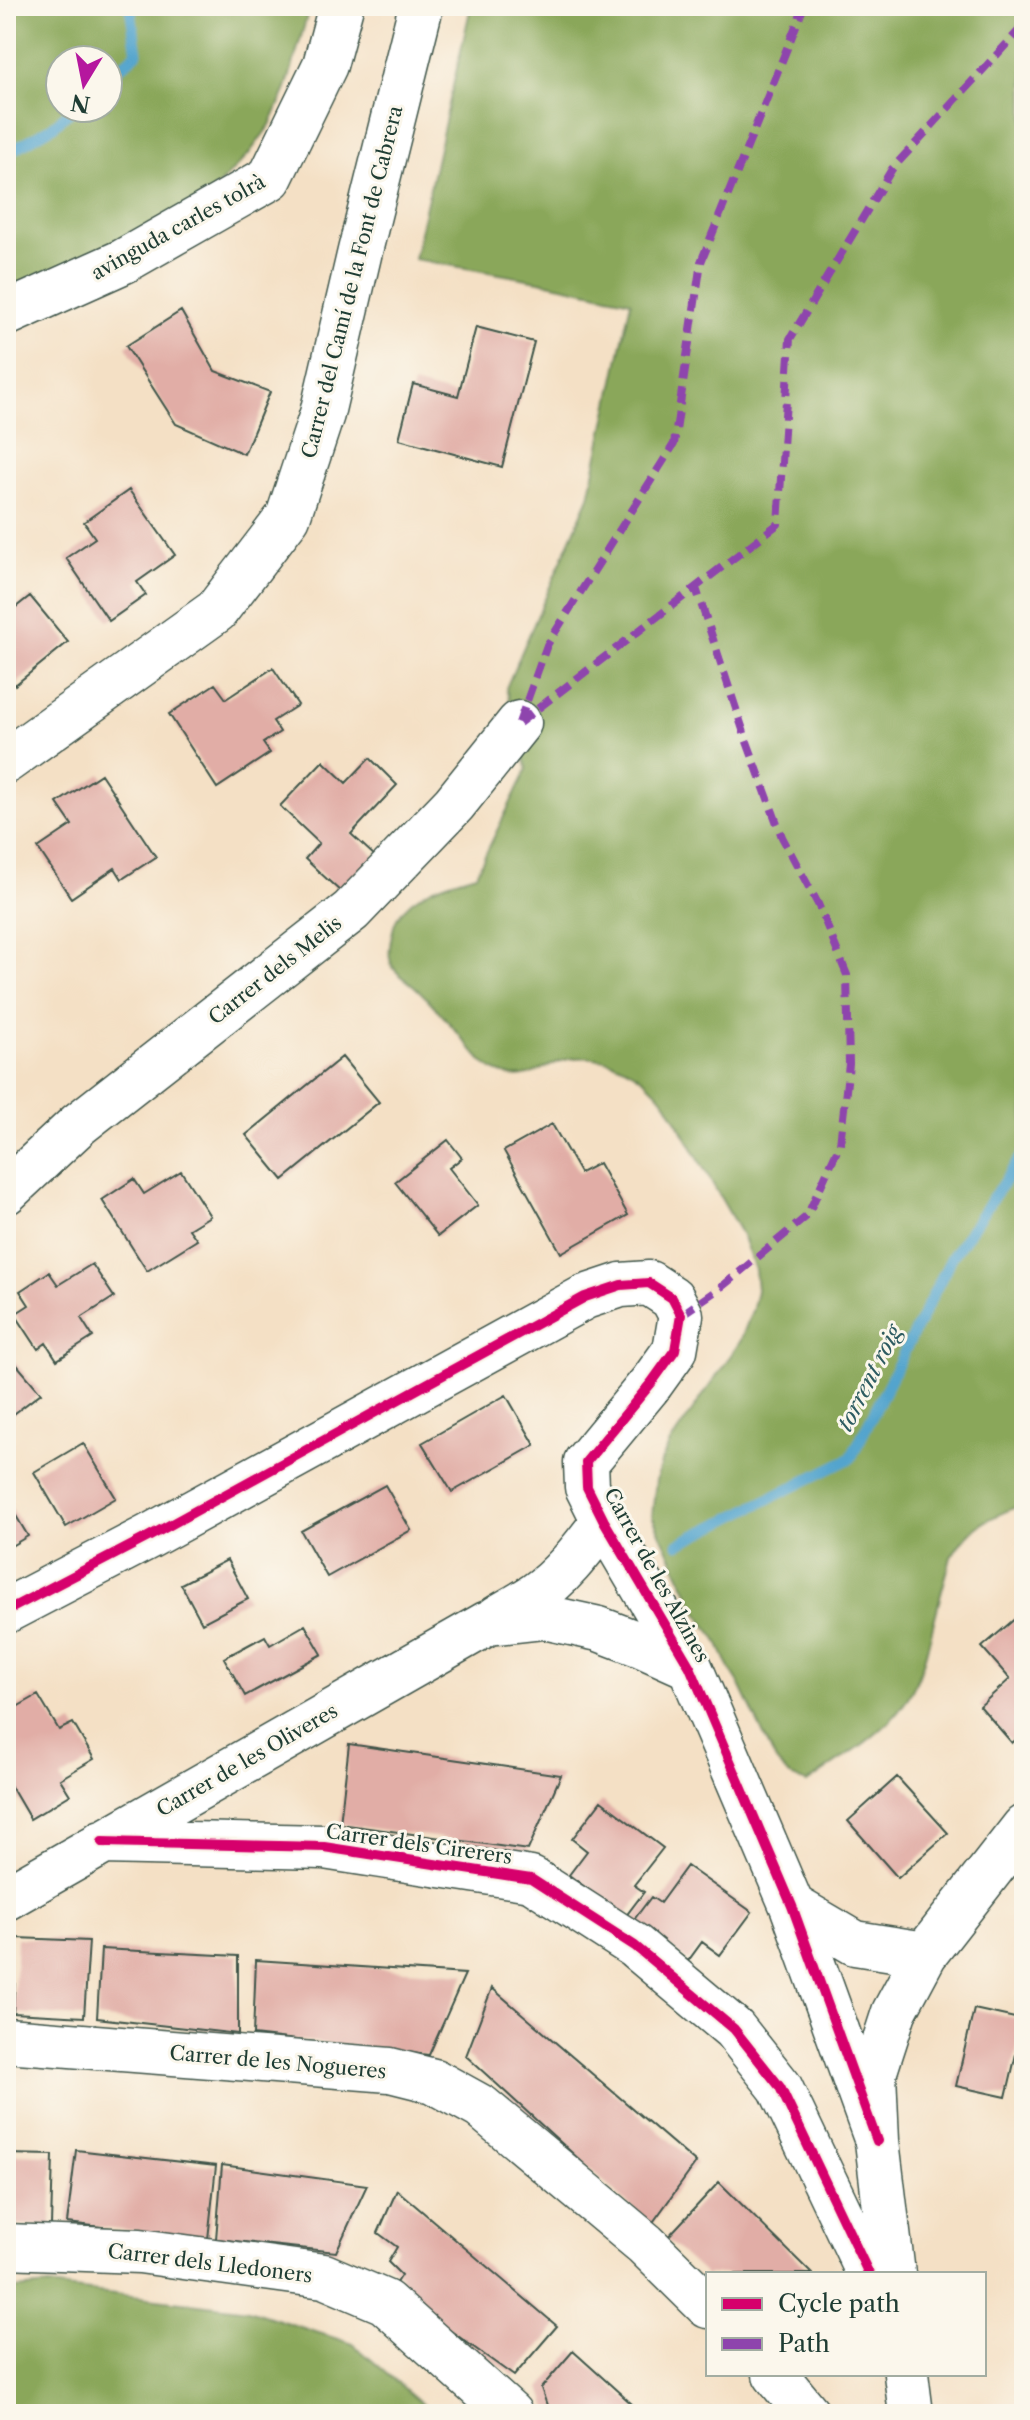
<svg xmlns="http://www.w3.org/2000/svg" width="1030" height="2420" font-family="'Libre Caslon Text',serif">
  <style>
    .forest { fill: #8aa75a; stroke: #547247; stroke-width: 2; fill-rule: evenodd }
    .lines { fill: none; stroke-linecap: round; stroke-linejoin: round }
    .stream { stroke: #52a4cd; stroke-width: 11 }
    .building { fill: #e1ada6 }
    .minor-casing { stroke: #3f554a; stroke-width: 47 }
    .minor { stroke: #fff; stroke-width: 44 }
    .quiet { stroke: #8e44ad; stroke-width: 8; stroke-dasharray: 16 8; stroke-linecap: butt }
    .cycleway-casing { stroke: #fbf7ec; stroke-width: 15 }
    .cycleway { stroke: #d6006c; stroke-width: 10 }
    .labels { text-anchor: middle; stroke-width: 6; stroke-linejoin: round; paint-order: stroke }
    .street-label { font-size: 20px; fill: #1f3d34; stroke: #fbf7ec }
    .water-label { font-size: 22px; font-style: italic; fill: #2e5c62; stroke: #fbf7ec }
  </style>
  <rect width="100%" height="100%" fill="#fbf7ec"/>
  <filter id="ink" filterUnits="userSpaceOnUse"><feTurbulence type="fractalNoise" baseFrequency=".0125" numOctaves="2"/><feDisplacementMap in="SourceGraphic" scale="16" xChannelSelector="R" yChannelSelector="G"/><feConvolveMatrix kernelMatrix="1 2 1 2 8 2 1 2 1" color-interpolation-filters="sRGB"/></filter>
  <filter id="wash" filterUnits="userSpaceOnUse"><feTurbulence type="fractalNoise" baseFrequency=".006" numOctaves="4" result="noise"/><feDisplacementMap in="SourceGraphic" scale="32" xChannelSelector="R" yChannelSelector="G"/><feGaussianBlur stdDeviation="1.8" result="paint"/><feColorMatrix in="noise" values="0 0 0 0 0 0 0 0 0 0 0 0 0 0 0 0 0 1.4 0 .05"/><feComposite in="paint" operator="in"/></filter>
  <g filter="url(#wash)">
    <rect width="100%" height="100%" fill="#f4e0c5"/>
    <path class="forest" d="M6 6H310L286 89 270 125 248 155 209 195 6 299ZM60 60H108V108H60Z
      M471 6H1024V1504C991 1517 970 1525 951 1557 947 1574 941 1592 937 1610 926 1651 921 1690 890 1721 865 1746 835 1762 807 1783L788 1775 776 1761 741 1687 731 1671 716 1638 704 1623 694 1605 652 1516 656 1480 662 1459 670 1443 740 1342 753 1308 757 1290 755 1270 742 1235 667 1104C642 1069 599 1047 556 1063 538 1070 524 1082 504 1074 497 1072 488 1067 483 1062 460 1037 439 1008 413 985 404 977 392 972 390 959 388 950 393 924 398 917 414 891 448 882 476 874L527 769 506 688 589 497 631 301 539 281 414 259Z
      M48 2286 248 2310 353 2344 434 2414H6V2290Z"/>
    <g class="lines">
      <path class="stream" d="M108 78 137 53 130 6
        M6 154 52 127 74 108
        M678 1544 851 1458 952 1257 1024 1153"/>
    </g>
    <g id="blocks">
      <path class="building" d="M181 311 215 371 270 392 244 454 176 424 126 346Z
        M476 327 534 342 502 467 399 439 413 384 458 396Z
        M129 490 175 555 137 582 146 595 109 621 66 558 95 538 84 522Z
        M30 596 68 642 15 685 6 673V615Z
        M273 668 298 705 273 721 280 732 263 743 270 753 217 788 169 714 215 684 226 699Z
        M370 758 397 785 351 834 375 856 341 892 305 859 319 843 280 806 323 761 346 783Z
        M101 774 156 857 122 879 115 868 71 898 38 848 72 825 57 803Z
        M342 1057 379 1102 283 1180 246 1135Z
        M552 1124 580 1173 599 1163 628 1215 561 1253 504 1151Z
        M448 1140 462 1158 449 1168 478 1205 438 1236 395 1182Z
        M181 1171 210 1216 189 1229 197 1240 147 1271 102 1200 134 1179 144 1194Z
        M92 1264 114 1297 81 1318 93 1337 57 1360 46 1343 38 1349 15 1314 29 1305 20 1291 49 1272 58 1285Z
        M6 1352 41 1393 6 1420Z
        M506 1395 535 1445 452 1492 422 1443Z
        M83 1443 116 1498 66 1527 34 1472Z
        M385 1485 411 1530 327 1577 301 1531Z
        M6 1499 28 1536 6 1549Z
        M227 1560 248 1599 202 1623 181 1584Z
        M1024 1611V1733L1012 1743 980 1706 1010 1679 982 1647Z
        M305 1625 322 1654 245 1696 224 1658 265 1636 270 1645Z
        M6 1692 15 1708 38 1695 59 1730 73 1723 94 1759 60 1779 70 1795 30 1819 6 1778Z
        M349 1744 561 1775 528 1850 340 1824Z
        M897 1777 948 1833 898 1878 848 1821Z
        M601 1801 663 1848 634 1885 644 1892 625 1917 569 1875 587 1851 572 1839Z
        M687 1866 752 1912 720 1955 702 1942 688 1961 633 1921 651 1897 660 1903Z
        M17 1938 89 1941 84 2017 13 2013Z
        M101 1949 238 1956V2034L97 2018Z
        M256 1960 465 1974 429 2055 253 2035Z
        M492 1988 696 2163 651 2225 466 2056Z
        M974 2009 1024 2020 1006 2097 956 2086Z
        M76 2150 216 2166 208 2239 67 2223Z
        M6 2154 53 2155 51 2226 6 2224Z
        M222 2165 367 2185 336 2252 216 2239Z
        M719 2182 812 2274H708V2277L666 2239Z
        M397 2190 557 2326 514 2376 392 2289 401 2275 388 2262 397 2247 378 2233Z
        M573 2351 643 2414H550L541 2388Z"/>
    </g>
  </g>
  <g filter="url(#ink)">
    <use href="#blocks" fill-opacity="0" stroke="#3f554a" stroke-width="2"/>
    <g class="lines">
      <defs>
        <path id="minor" d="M6 314 124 261 270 178 325 65 341 6
          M6 761 216 611 288 517 322 414 360 251 421 6
          M6 1192 79 1124 351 911 454 804 519 723
          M6 1611 148 1537 585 1297 621 1285 649 1283 672 1298 681 1315 675 1350 652 1382 586 1462 587 1487 604 1521 690 1667 792 1906 877 2141
          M497 1618C510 1610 523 1603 535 1595 563 1576 584 1547 604 1521
          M102 1842 324 1847 531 1879 635 1946 734 2029 780 2087 869 2274
          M6 1898 488 1623 544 1617 599 1629 641 1645 690 1667
          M792 1906 855 1943 925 1954
          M6 2040 390 2070 434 2081 481 2107 645 2244 708 2306
          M6 2246 140 2251 324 2276 385 2302 510 2414
          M893 2274 877 2141 874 2074 894 2012 925 1954 1024 1827
          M775 2374 808 2414
          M906 2374 911 2414"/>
      </defs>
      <use href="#minor" class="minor-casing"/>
      <use href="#minor" class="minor"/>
      <path class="quiet" d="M519 723 778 524 790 339 892 169 1024 25
        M519 723 547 645 674 444 701 262 804 6
        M681 1315 724 1285 807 1216 840 1144 849 1064 847 975 818 904 782 837 746 739 696 588"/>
      <defs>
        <path id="cycleway" d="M6 1611 148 1537 585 1297 621 1285 649 1283 672 1298 681 1315 675 1350 652 1382 586 1462 587 1487 604 1521 690 1667 792 1906 877 2141
          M102 1842 324 1847 531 1879 635 1946 734 2029 780 2087 869 2274"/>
      </defs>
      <use href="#cycleway" class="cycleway-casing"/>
      <use href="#cycleway" class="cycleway"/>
    </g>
  </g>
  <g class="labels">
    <g class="street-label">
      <text transform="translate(178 227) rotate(-29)" y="7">avinguda carles tolrà</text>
      <text transform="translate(352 282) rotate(-76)" y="7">Carrer del Camí de la Font de Cabrera</text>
      <text transform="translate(275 970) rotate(-38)" y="7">Carrer dels Melis</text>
      <text transform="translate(657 1575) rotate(61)" y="7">Carrer de les Alzines</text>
      <text transform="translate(247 1760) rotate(-30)" y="7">Carrer de les Oliveres</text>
      <text transform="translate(419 1844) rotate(8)" y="7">Carrer dels Cirerers</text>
      <text transform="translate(278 2062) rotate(5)" y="7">Carrer de les Nogueres</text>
      <text transform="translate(210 2263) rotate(7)" y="7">Carrer dels Lledoners</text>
    </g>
    <g class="water-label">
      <text transform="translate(869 1378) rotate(-63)" y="8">torrent roig</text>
    </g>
  </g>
  <rect width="1030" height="2420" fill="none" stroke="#fbf7ec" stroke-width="32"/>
  <rect x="706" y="2272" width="280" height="104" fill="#fbf7ec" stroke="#a3ada2" stroke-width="2"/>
  <rect x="722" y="2298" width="40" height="12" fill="#d6006c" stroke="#a3ada2" stroke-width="2"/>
  <text x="778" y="2312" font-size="24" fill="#1f3d34">Cycle path</text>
  <rect x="722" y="2338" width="40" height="12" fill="#8e44ad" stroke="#a3ada2" stroke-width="2"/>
  <text x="778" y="2352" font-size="24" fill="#1f3d34">Path</text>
  <g transform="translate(84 84) rotate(190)"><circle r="38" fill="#fbf7ec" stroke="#a3ada2" stroke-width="2"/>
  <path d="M0-6L14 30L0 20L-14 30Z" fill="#b5179e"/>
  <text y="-12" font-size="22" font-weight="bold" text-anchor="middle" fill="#1f3d34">N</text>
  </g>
</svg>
